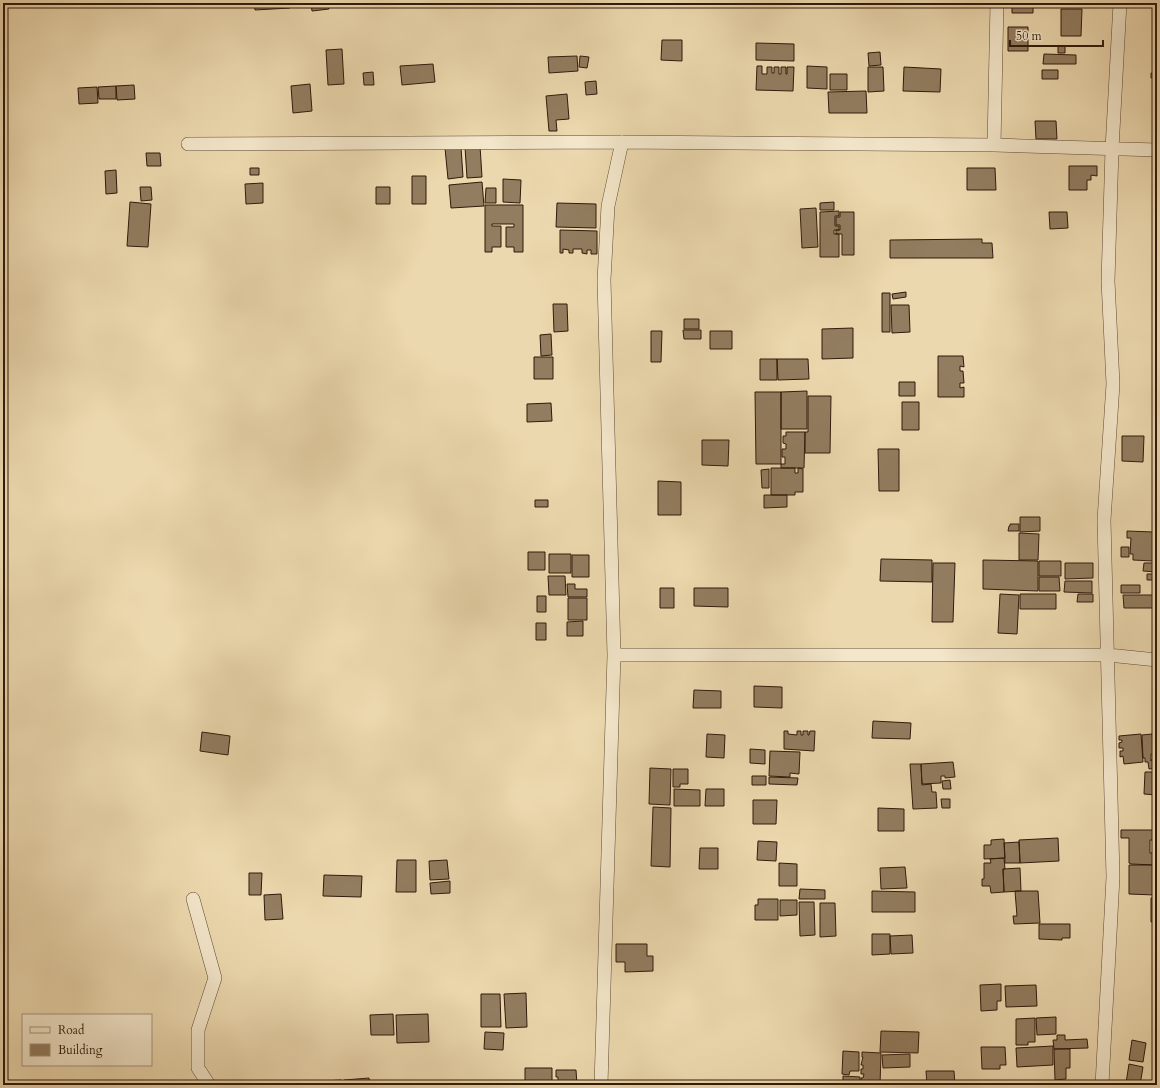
<svg xmlns="http://www.w3.org/2000/svg" width="1160" height="1088" font-family="Cardo,serif">
  <style>
    .building { fill: #927d60; stroke: #301a0b }
    .lines { fill: none; stroke-linecap: round; stroke-linejoin: round }
    .minor-casing { stroke: #5f4a34; stroke-width: 14 }
    .minor { stroke: #f3e6ca; stroke-width: 13 }
  </style>
  <rect width="100%" height="100%" fill="#ecd8ae"/>
  <filter id="stains"><feTurbulence type="fractalNoise" baseFrequency=".005" numOctaves="4"/><feColorMatrix values="0 0 0 0 .2 0 0 0 0 .09 0 0 0 0 .02 0 0 0 .5 -.17"/></filter>
  <radialGradient id="worn" r=".72"><stop offset=".6" stop-color="#630" stop-opacity="0"/><stop offset="1" stop-color="#630" stop-opacity=".3"/></radialGradient>
  <path class="building" d="M254 3H290V8L255 10Z
    M311 3H329V9L312 11Z
    M1012 3H1033V13H1012Z
    M1061 9H1082L1081 36H1061Z
    M1008 27H1028V51H1008Z
    M662 40H682V61L661 60Z
    M756 43 794 44V61L756 60Z
    M1058 46H1065V53H1058Z
    M342 49 344 84 328 85 326 50Z
    M880 52 881 65 869 66 868 53Z
    M1044 54 1076 55V64H1043Z
    M577 56 578 71 549 73 548 57Z
    M580 56 589 57 587 68 579 67Z
    M433 64 435 82 402 85 400 66Z
    M757 66H762V74H767V67H772V73H774V67H779V74H781V67H786V74H787V67H794L793 91 756 90Z
    M807 66 827 67V89L807 88Z
    M868 67H883L884 91 868 92Z
    M904 67 941 69 940 92 903 91Z
    M1042 70H1058V79H1042Z
    M373 72 374 85H364L363 73Z
    M1151 73 1157 74V93L1153 92V78H1151Z
    M830 74H847V90H830Z
    M596 81 597 94 586 95 585 82Z
    M310 84 312 111 293 113 291 86Z
    M134 85 135 99 117 100 116 86Z
    M116 86V99H99L98 87Z
    M97 87 98 103 79 104 78 88Z
    M866 91 867 113H829L828 92Z
    M567 94 569 119 556 120 557 131H549L546 96Z
    M1035 121H1056L1057 139H1036Z
    M480 146 482 177 467 178 465 147Z
    M461 147 463 177 448 179 445 148Z
    M146 153H160L161 166H147Z
    M1069 166H1097V176L1091 175V180H1087V190H1069Z
    M250 168H259V175H250Z
    M967 168H995L996 190H967Z
    M116 170 117 193 106 194 105 171Z
    M412 176H426V204H412Z
    M503 179 521 180 520 203 503 202Z
    M482 182 484 206 451 208 449 185Z
    M263 183V203L246 204 245 184Z
    M140 187H151L152 200 141 201Z
    M376 187H390V204H376Z
    M486 188H496V203H485Z
    M130 202 151 204 148 247 127 246Z
    M834 202V210H820V203Z
    M557 203 596 204V228L556 227Z
    M485 205H523V252H514V247H506V227H514V224H492V226H501V247H492V252H485Z
    M816 208 818 247 802 248 800 209Z
    M839 211V216H835V226H839V230H834V234H839V257H820V212Z
    M840 212H854V255H842V234H836V230H840V225H836V217H840Z
    M1049 212H1067L1068 228 1050 229Z
    M560 230 597 231V254H591V250H587V254L582 253V249H573V253H569V250L563 249V253H560Z
    M982 239V243H992L993 258H890V240Z
    M906 292V297L893 299 892 294Z
    M882 293H890V332H882Z
    M553 304H567L568 331 554 332Z
    M891 305H909L910 332 892 333Z
    M684 319H699V329H684Z
    M853 328V358L822 359V329Z
    M683 330H701V339H684Z
    M651 331H662L661 362H651Z
    M710 331H732V349H710Z
    M551 334 552 355 541 356 540 335Z
    M938 356H963L964 367 960 366V371H963L964 383H960V388L964 387V397H938Z
    M534 357H553V379H534Z
    M760 359H777V380H760Z
    M777 359H808L809 379 778 380Z
    M899 382H915V396H899Z
    M807 391V429H781V392Z
    M755 392H781V464H756Z
    M808 396H831L830 453H805V432H808Z
    M902 402H919V430H902Z
    M551 403 552 421 527 422V404Z
    M786 432H805L804 468H781V464H785V457H782V449H786V444L783 443V436H786Z
    M1122 436H1144L1143 462 1122 461Z
    M702 440H729L728 466 702 465Z
    M878 449H899V491H879Z
    M771 468H795V473H798V468L803 469V492H795V495H771Z
    M769 469V488H762L761 470Z
    M658 481 681 482V515H658Z
    M764 495H787V507L764 508Z
    M535 500H548V507H535Z
    M1020 517H1040V531L1020 532Z
    M1010 524H1019V531H1008L1009 526H1010Z
    M1127 531 1154 532 1153 561 1133 560V554H1130L1131 538H1127Z
    M1019 533 1039 534 1038 560H1019Z
    M1121 547H1129V557H1121Z
    M528 552H545V570H528Z
    M549 554H571V573H549Z
    M572 555H589V577H572Z
    M881 559 932 560V582L880 581Z
    M983 560 1038 561V591L983 589Z
    M1039 561H1061V576H1039Z
    M933 563H955L953 622H932Z
    M1065 563H1093V578L1065 579Z
    M1144 563H1157V572L1143 571Z
    M1147 574H1157L1156 580H1147Z
    M548 576H565L566 595H549Z
    M1039 577H1059L1060 591H1039Z
    M1065 581H1092V593L1064 592Z
    M567 584H575V589H587V597H568Z
    M1121 585H1140V593H1121Z
    M660 588H674V608H660Z
    M694 588H728V607L694 606Z
    M1000 594 1019 595 1017 634 998 633Z
    M1020 594H1056V609H1020Z
    M1078 594H1093V602H1077Z
    M1123 595H1157V608H1124Z
    M537 596H546V612H537Z
    M568 598H587V620H568Z
    M583 621V636H567V622Z
    M536 623H546V640H536Z
    M754 686 782 687V708L754 707Z
    M694 690 721 691V708H693Z
    M873 721 911 723 910 739 872 738Z
    M784 731H788V734L797 735V731H801V735H803V731H808V735H809L810 731H815L814 751 784 749Z
    M202 732 230 736 228 755 200 751Z
    M707 734 725 735 724 758 706 757Z
    M1141 734 1143 762 1124 764 1123 756 1120 757V751H1123V748H1119V743L1122 742V740H1119V736Z
    M1152 734 1154 754H1151V761L1152 759H1157V768L1149 769 1148 762H1145V758H1143L1142 735Z
    M1154 735H1157V757L1155 758Z
    M750 749 765 750V764L750 763Z
    M770 751 800 752 799 774 790 773V777L769 776Z
    M953 762 955 777 945 778V776H941V783L922 784 921 764Z
    M910 764H921L922 785 931 784 932 792H936L937 808 913 809Z
    M650 768 671 769 670 805 649 804Z
    M673 769H688V784H680V787H673Z
    M1145 772H1157V795L1144 794Z
    M752 776H766V785H752Z
    M769 777 798 778 797 785 769 784Z
    M950 780 951 789H943L942 781Z
    M674 789 700 790V806H674Z
    M706 789H724V806H705Z
    M941 799H950V808H942Z
    M753 800H777L776 824H753Z
    M653 807 671 808 670 867 651 866Z
    M878 808 904 809V831H878Z
    M1121 830H1157V840H1150V853H1157L1156 865 1131 864 1129 863V838H1121Z
    M1058 838 1059 861 1020 863 1019 840Z
    M1004 839 1005 858 984 859V845H991V840Z
    M758 841 777 842 776 861 757 860Z
    M1019 842 1020 863H1005L1004 843Z
    M700 848H718V869H699Z
    M1004 858 1005 869H1003L1004 892 991 893 990 886H982V879H984V863H991L990 859Z
    M397 860H416V892H396Z
    M447 860 449 879 430 880 429 861Z
    M779 863 797 864V886H779Z
    M1129 865H1156L1155 895 1129 894Z
    M905 867 907 888 881 889 880 868Z
    M1020 868 1021 891 1004 892 1003 869Z
    M249 873H262L261 895H249Z
    M324 875 362 876 361 897 323 896Z
    M450 881V893L431 894 430 883Z
    M800 889 825 890V899H799Z
    M872 891 915 892V912H872Z
    M1015 891H1038L1040 923 1014 924 1013 916H1017Z
    M281 894 283 919 265 920 264 895Z
    M1151 898H1157V922H1151Z
    M758 899H778V920H755V905H758Z
    M780 900H797V915L780 916Z
    M799 902H814L815 935 800 936Z
    M820 903H835L836 936 820 937Z
    M1039 924H1070V938H1062V940L1039 939Z
    M872 934H890V954L872 955Z
    M912 935 913 953 891 954 890 936Z
    M616 944H647V956H653V971L625 972V962H616Z
    M1001 984V1001H997V1010L981 1011 980 985Z
    M1036 985 1037 1006 1006 1007 1005 986Z
    M526 993 527 1027 506 1028 504 994Z
    M481 994H500L501 1027H481Z
    M393 1014 394 1035H371L370 1015Z
    M428 1014 429 1042 397 1043 396 1015Z
    M1056 1017V1034L1037 1035 1036 1018Z
    M1035 1018V1042H1028V1045H1016V1019Z
    M881 1031 919 1032 918 1053 880 1052Z
    M485 1032 504 1033 503 1050 484 1049Z
    M1057 1035H1065V1040L1087 1039 1088 1048 1054 1049 1053 1040H1057Z
    M1132 1040 1146 1043 1143 1062 1129 1060Z
    M1053 1046V1065L1017 1067 1016 1048Z
    M981 1047H1005L1006 1065H1000V1069H982Z
    M1054 1049H1070V1068H1066V1079L1055 1080Z
    M843 1051 859 1052V1071H850L849 1075 842 1074Z
    M862 1052 881 1053 880 1085H863V1082H861V1078H863L864 1074H861V1069H863V1065H861L863 1057H862Z
    M910 1054V1067L883 1068 882 1055Z
    M1129 1064 1143 1067 1140 1085 1126 1083Z
    M525 1068H552V1085H525Z
    M556 1070H576L577 1085H558V1077H556Z
    M926 1071H954L955 1085H927Z
    M843 1076 860 1077V1085H843Z
    M369 1078 370 1085H344V1080Z
    M341 1080V1085H324V1081Z"/>
  <g class="lines">
    <defs>
      <path id="minor" d="M188 144 622 142 994 145 1157 150
        M994 145 997 3
        M614 655H1108L1157 660
        M193 899 215 978 198 1030V1068L209 1085
        M601 1085 614 655 604 280 608 206 622 142
        M1102 1085 1113 877 1104 520 1113 384 1108 281 1112 149 1120 3"/>
    </defs>
    <use href="#minor" class="minor-casing"/>
    <use href="#minor" class="minor"/>
  </g>
  <rect width="1160" height="1088" fill="none" stroke="#ecd8ae" stroke-width="16"/>
  <rect x="4" y="4" width="1152" height="1080" fill="none" stroke="#301a0b" stroke-width="2"/>
  <rect x="8" y="8" width="1144" height="1072" fill="none" stroke="#301a0b"/>
  <rect x="22" y="1014" width="130" height="52" fill="#f3e6ca" stroke="#a5947e"/>
  <rect x="30" y="1027" width="20" height="6" fill="#f3e6ca" stroke="#a5947e"/>
  <text x="58" y="1034" font-size="12" fill="#301a0b">Road</text>
  <rect x="30" y="1044" width="20" height="12" fill="#927d60" stroke="#a5947e"/>
  <text x="58" y="1054" font-size="12" fill="#301a0b">Building</text>
  <path d="M1010 40v6h93v-6" fill="none" stroke="#301a0b" stroke-width="2"/>
  <text x="1016" y="40" font-size="12" fill="#301a0b" stroke="#f3e6ca" stroke-width="3" paint-order="stroke">50 m</text>
  <rect width="100%" height="100%" filter="url(#stains)"/>
  <rect width="100%" height="100%" fill="url(#worn)"/>
</svg>
